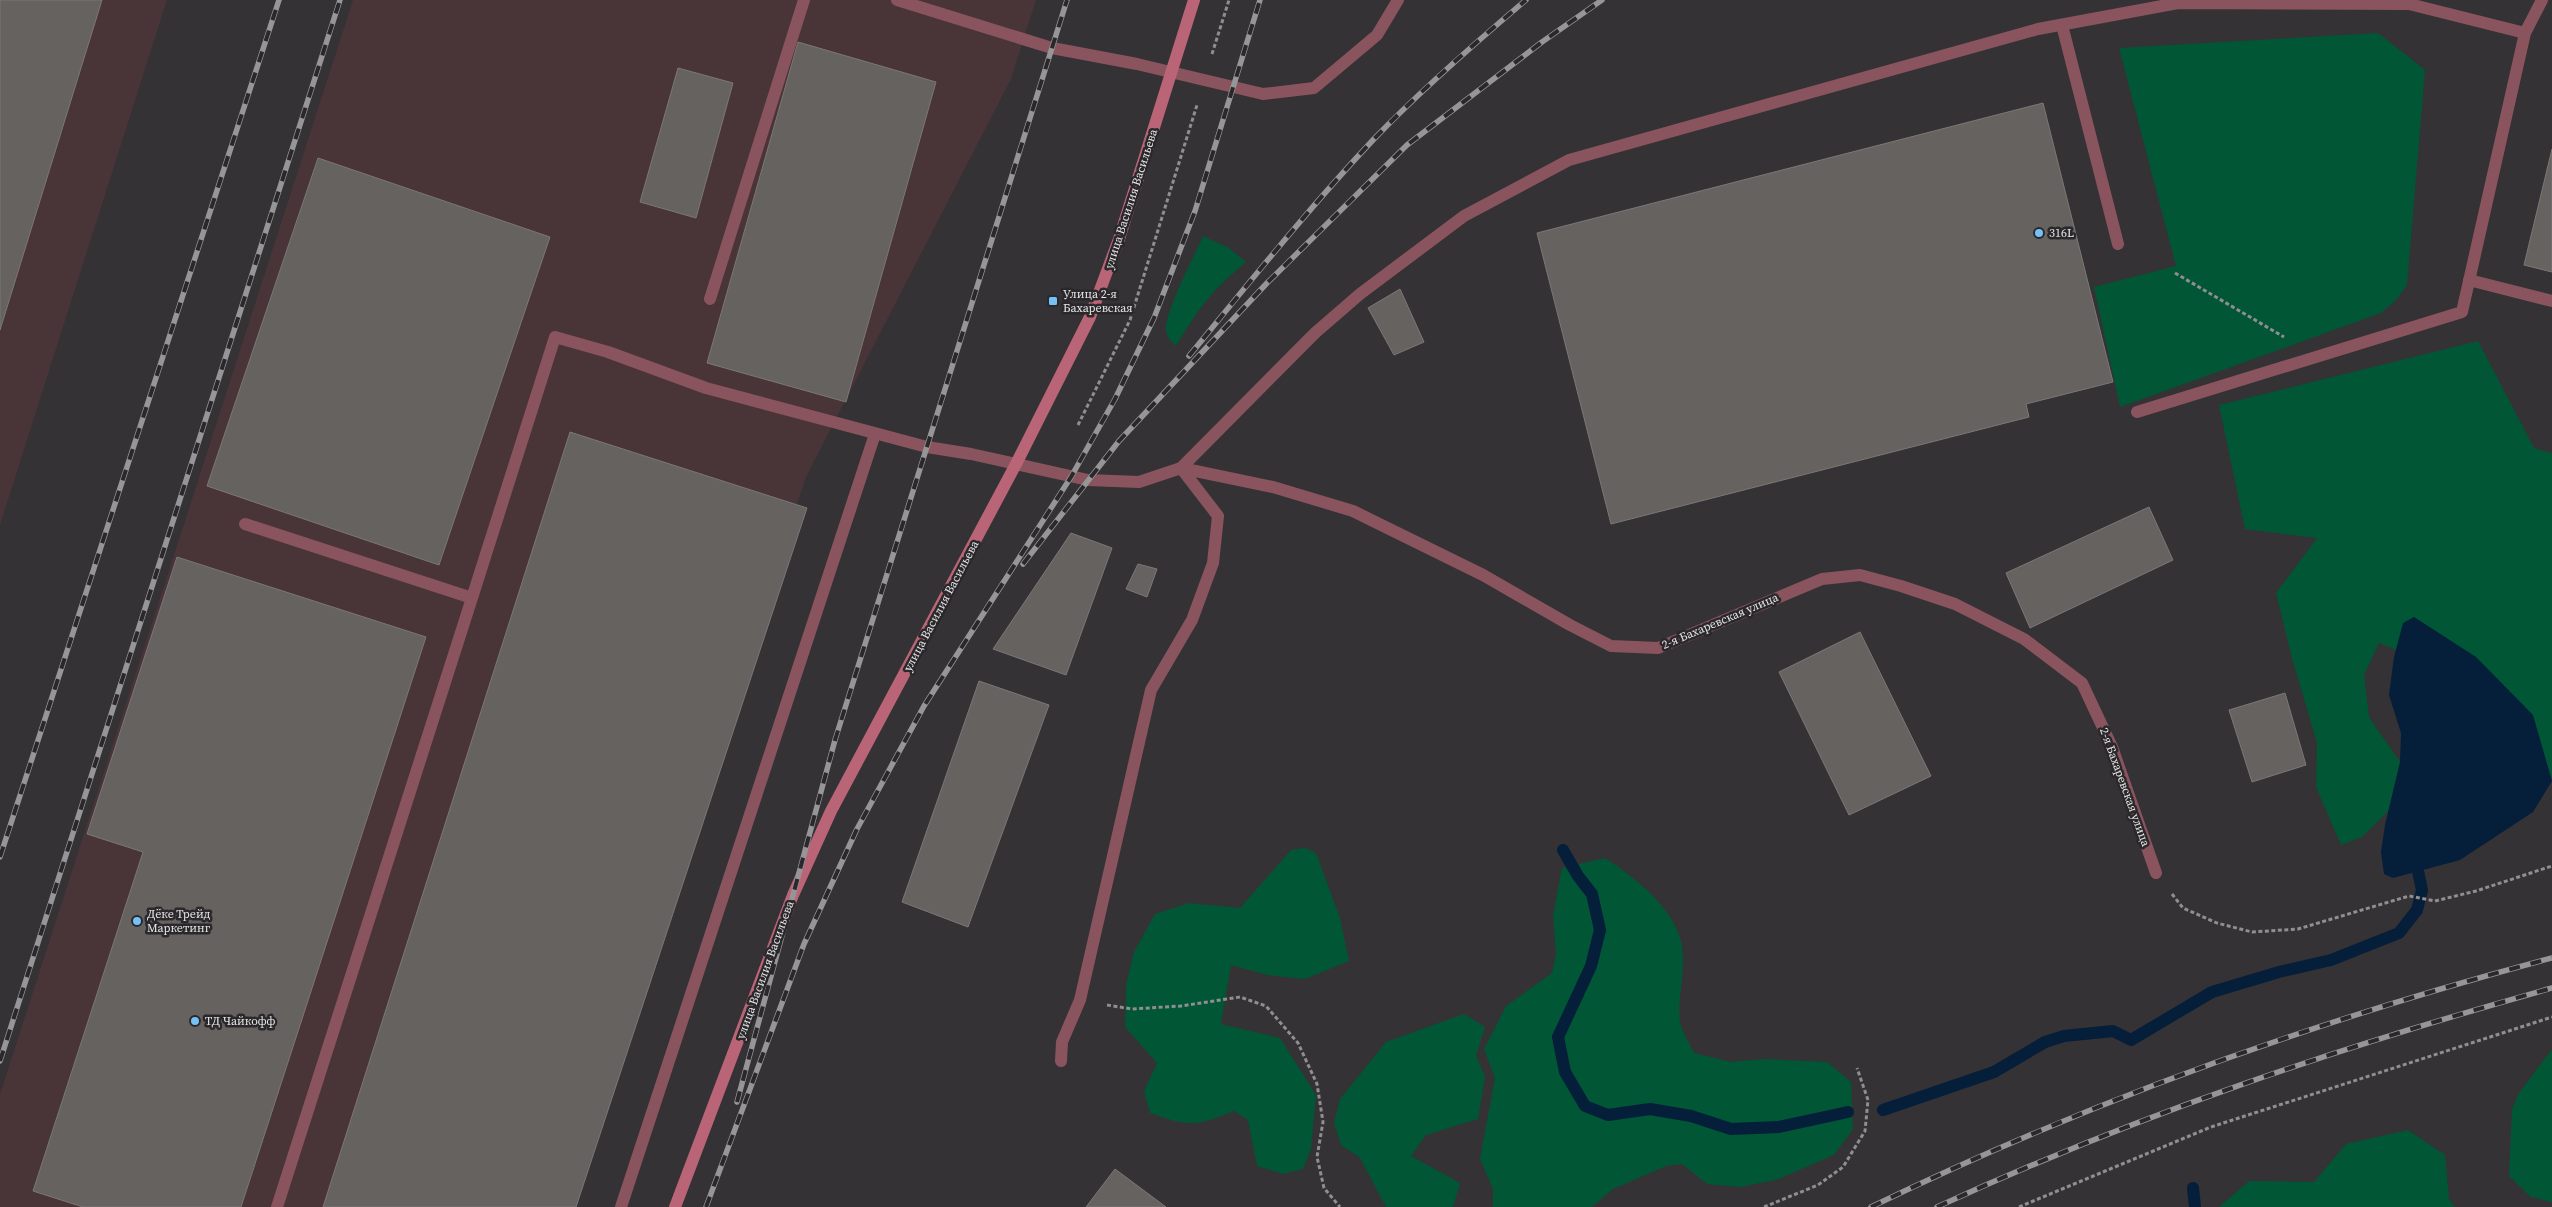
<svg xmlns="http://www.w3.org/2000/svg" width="2552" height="1207" font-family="'Source Serif 4',serif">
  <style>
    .industrial { fill: #493437 }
    .green { fill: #015636 }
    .water { fill: #051e3a }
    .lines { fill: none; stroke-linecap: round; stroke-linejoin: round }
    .stream { stroke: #051e3a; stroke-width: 12 }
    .building { fill: #656260; stroke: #7b7877 }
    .path { stroke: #908e91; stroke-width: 3; stroke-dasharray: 4 2.5; stroke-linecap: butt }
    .service { stroke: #8a545f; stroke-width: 12 }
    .secondary { stroke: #ba6577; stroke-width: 12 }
    .rail-casing { stroke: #969597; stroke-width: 5.5 }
    .rail { stroke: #2a282b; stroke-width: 4; stroke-dasharray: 11; stroke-linecap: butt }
    .poi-dot { fill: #75c0f6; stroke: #2a282b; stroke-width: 2 }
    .labels { text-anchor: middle; stroke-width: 5; stroke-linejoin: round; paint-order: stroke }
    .street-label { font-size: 12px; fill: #e7e6e8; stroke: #2a282b }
    .poi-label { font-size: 12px; fill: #e7e6e8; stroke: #2a282b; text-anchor: start }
  </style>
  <rect width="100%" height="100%" fill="#343235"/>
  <path class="industrial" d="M0 0H167L0 525Z
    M353 0H1036L1011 79 806 477 635 996 562 1207H0V1094Z"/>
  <path class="green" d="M2378 33 2425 70 2407 285 2397 299 2381 313 2120 407 2094 287 2176 266 2119 48Z
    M1203 236 1229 248 1246 262C1211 291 1199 308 1176 346 1171 342 1167 337 1166 330 1164 313 1195 255 1203 236Z
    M2478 341 2534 448 2552 453V778L2427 662 2379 643 2364 675 2369 717 2400 762 2418 781 2362 837 2341 845 2316 787 2317 743 2292 658 2276 593 2317 538 2245 529 2219 405Z
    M1305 848 1316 853 1340 918 1349 961 1305 979 1267 975 1231 965 1221 1024 1280 1038 1316 1095 1311 1149 1303 1169 1283 1174 1257 1166 1248 1120 1234 1111C1198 1126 1188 1127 1150 1113L1144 1091 1157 1063 1125 1027 1126 985 1134 952 1155 914 1189 903 1240 908 1291 850Z
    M1605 858C1634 877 1672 906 1681 941 1687 968 1677 996 1680 1022 1682 1032 1690 1044 1694 1053L1731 1062 1764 1059 1827 1062 1851 1082 1853 1129 1834 1155 1776 1180 1740 1187 1707 1184 1682 1164 1666 1166 1613 1189 1592 1207H1493V1189L1480 1159 1495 1078 1484 1049 1506 1006 1552 973 1556 954 1553 916 1562 868Z
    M1464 1014 1485 1027 1476 1056 1485 1076 1478 1119 1426 1135 1411 1156 1460 1183 1453 1207H1386L1360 1158 1341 1145 1334 1123 1340 1099 1386 1042Z
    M2552 1049V1202L2531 1197 2509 1176 2512 1109 2519 1093Z
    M2408 1130 2445 1155 2449 1199 2455 1207H2219L2249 1181 2314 1182 2346 1144Z"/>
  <path class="water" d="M2414 617 2476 657 2533 715 2552 781 2533 812 2460 860 2393 878 2384 874 2381 852 2385 825 2400 762 2401 733 2389 695 2394 657 2403 623Z"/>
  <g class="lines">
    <path class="stream" d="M1563 850 1578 876 1592 894 1600 930 1591 966 1558 1037 1565 1072 1585 1106 1608 1115 1650 1109 1691 1116 1731 1129 1779 1127 1848 1112
      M1883 1110 1994 1072 2045 1042 2064 1036 2113 1031 2131 1040 2212 992 2279 972 2331 960 2399 933 2417 910 2422 890 2418 871
      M2193 1188 2195 1207"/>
  </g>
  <path class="building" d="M0 0H102L0 330Z
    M798 42 936 82 846 402 707 363Z
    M678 68 733 83 696 218 640 202Z
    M2043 103 2113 382 2026 404 2029 417 1611 524 1537 233Z
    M2552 149V272L2524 265Z
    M318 158 550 237 439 565 207 486Z
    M1400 289 1424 342 1394 355 1368 308Z
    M570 432 807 508 576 1207H323Z
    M2149 507 2173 560 2030 628 2006 573Z
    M1071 533 1112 548 1066 675 993 649Z
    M177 557 426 637 241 1207H83L33 1191 143 852 87 834Z
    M1138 564 1157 569 1147 597 1126 589Z
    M1860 632 1931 776 1849 815 1779 672Z
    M979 681 1049 705 968 927 902 902Z
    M2285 693 2306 765 2252 782 2229 710Z
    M1115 1169 1166 1207H1086Z"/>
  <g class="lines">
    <path class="path" d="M1212 54 1229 0
      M2175 273 2284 337
      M1078 425 1130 320 1197 105
      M2172 894 2183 908 2217 923 2252 932 2298 929 2409 896 2435 901 2476 891 2552 866
      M1107 1005 1132 1009 1181 1006 1240 997 1266 1006 1298 1043 1317 1084 1323 1122 1317 1157 1324 1188 1340 1207
      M1764 1207 1818 1185 1843 1167 1865 1131 1868 1100 1857 1068
      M2019 1207 2211 1127 2552 1017"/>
    <path class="service" d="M897 0 1052 48 1137 64 1263 94 1314 88 1377 35 1398 0
      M2062 25 2118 244
      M2469 280 2552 301
      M710 299 804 0
      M2137 412 2462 312 2525 33 2542 0
      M1181 468 1315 333 1360 294 1464 216 1569 160 2038 29 2178 3 2409 4 2525 33
      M245 524 472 598 555 337 608 352 706 388 927 447 971 454 1088 480 1139 482 1181 468 1273 487 1353 511 1483 575 1570 625 1611 646 1658 648 1822 579 1860 575 1901 586 1955 604 2024 639 2082 683 2112 747 2156 873
      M1061 1061 1062 1042 1080 1000 1151 690 1192 620 1213 563 1218 516 1181 468
      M277 1207 472 598
      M621 1207 875 434"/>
    <path class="secondary" d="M675 1207 793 895 831 811 1016 464 1090 317 1119 239 1194 0"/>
    <defs>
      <path id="rail" d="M1189 356C1249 283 1308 209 1373 140 1421 90 1474 44 1526 0
        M1023 564 1119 441 1267 283 1407 145 1542 42 1602 0
        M0 857 279 0
        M0 1061 340 0
        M737 1102 835 740 1067 0
        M706 1207 804 944 857 829 924 706 1071 477 1115 399 1154 318 1195 211 1260 0
        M1871 1207C2090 1101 2317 1020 2552 958
        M1937 1207C2137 1115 2340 1047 2552 988"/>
    </defs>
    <use href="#rail" class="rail-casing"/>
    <use href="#rail" class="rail"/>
  </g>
  <g class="poi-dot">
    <circle cx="2039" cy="233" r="5"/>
    <rect x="1048" y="296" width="10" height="10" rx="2.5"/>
    <circle cx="137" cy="921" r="5"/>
    <circle cx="195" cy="1021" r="5"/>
  </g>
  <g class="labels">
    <g class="street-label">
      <text transform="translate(1131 199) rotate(-72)" y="4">улица Василия Васильева</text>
      <text transform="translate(941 606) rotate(-62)" y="4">улица Василия Васильева</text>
      <text transform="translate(1720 621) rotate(-23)" y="4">2-я Бахаревская улица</text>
      <text transform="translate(2125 787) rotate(70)" y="4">2-я Бахаревская улица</text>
      <text transform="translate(765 970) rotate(-70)" y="4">улица Василия Васильева</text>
    </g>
    <g class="poi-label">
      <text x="2049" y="237">316L</text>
      <text x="1063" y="298">Улица 2-я<tspan x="1063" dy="14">Бахаревская</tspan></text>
      <text x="147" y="918">Дёке Трейд<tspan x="147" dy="14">Маркетинг</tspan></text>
      <text x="205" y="1025">ТД Чайкофф</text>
    </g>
  </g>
</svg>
